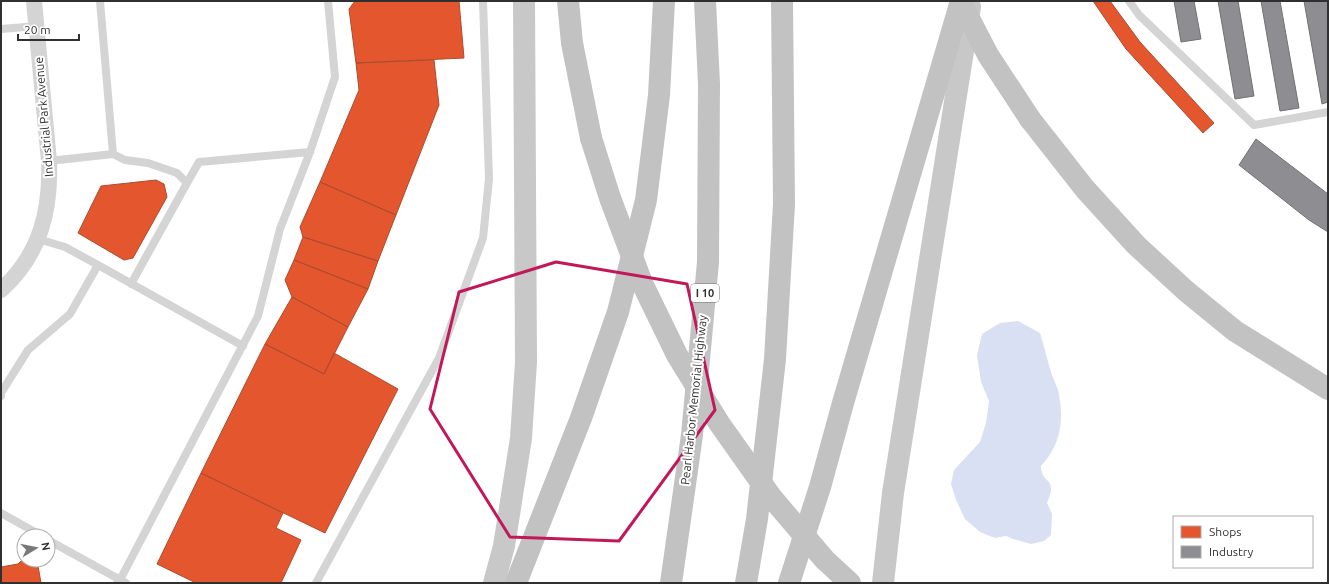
<svg xmlns="http://www.w3.org/2000/svg" width="1329" height="584" font-family="Ubuntu,sans-serif">
  <style>
    .water { fill: #d9e0f3 }
    .shops { fill: #e4572e; stroke: #ae4b2f }
    .industry { fill: #8d8d92; stroke: #717175 }
    .lines { fill: none; stroke-linecap: round; stroke-linejoin: round }
    .lane { stroke: #d4d4d4; stroke-width: 8 }
    .street { stroke: #d4d4d4; stroke-width: 16 }
    .primary { stroke: #c8c8c8; stroke-width: 22 }
    .highway { stroke: #c2c2c2; stroke-width: 22 }
    .highway-bridge { stroke: #c2c2c2; stroke-width: 22 }
    .marked { fill: none; stroke: #c2185b; stroke-width: 3; stroke-linejoin: round }
    .labels { text-anchor: middle; stroke-width: 4; stroke-linejoin: round; paint-order: stroke }
    .shield { fill: #fff; stroke: #6e6e6e; stroke-width: 1 }
    .shield-label { font-size: 11px; font-weight: bold; fill: #303030 }
    .street-label { font-size: 12px; fill: #303030; stroke: #fff }
  </style>
  <rect width="100%" height="100%" fill="#fff"/>
  <path class="water" d="M1018 321 1040 333C1044 346 1047 359 1051 372 1053 379 1058 387 1059 395 1064 423 1060 445 1041 466 1041 485 1059 476 1047 503L1052 514 1051 535 1044 541 1031 544 1013 539 1006 536 995 538 980 532 965 519 956 500 951 484 954 470 980 442 986 423 989 401 981 382 977 355 982 334 1000 323Z"/>
  <path class="shops" d="M355 1H459L464 58 356 63 349 9Z
    M1093 1H1110L1140 42 1214 123 1203 133 1126 49Z
    M434 60 439 105 396 215 320 182 359 90 356 63Z
    M156 180 164 184 167 197 133 258 124 260 78 233 101 186Z
    M320 182 396 215 378 261 303 237 300 227Z
    M303 237 378 261 368 289 294 260Z
    M294 260 368 289 348 327 292 297 285 280Z
    M292 297 348 327 324 374 265 344Z
    M265 344 324 374 334 353 398 389 325 533 201 473Z
    M201 473 283 513 276 528 301 540 281 583H196L157 564Z
    M24 558V560H37L41 583H1V567L18 564Z"/>
  <path class="industry" d="M1174 1H1194L1201 39 1181 42Z
    M1218 1H1238L1254 96 1235 99Z
    M1261 1H1280L1299 108 1280 111Z
    M1304 1H1328V102L1322 104Z
    M1256 139 1328 194V232L1309 220 1239 165Z"/>
  <g class="lines">
    <path class="lane" d="M100 1 113 154
      M1129 1 1139 15 1254 125 1328 112
      M1 29 37 26
      M49 161 113 154 125 160 148 163 177 173 187 183 131 284
      M187 183 199 162 310 152
      M98 265 243 346
      M1 396V393L28 350 70 314 98 265 65 247 38 239
      M1 513 42 536
      M48 540 126 583
      M117 583 120 580 258 316 280 229 310 152 335 77 328 1
      M316 583 439 358 483 238 489 179 483 1"/>
    <path class="street" d="M1 290C40 255 51 211 49 161L34 1"/>
    <path class="primary" d="M494 583 504 546 521 438 526 362 524 1
      M883 583 893 493 970 7"/>
    <path class="highway" d="M568 1 572 43 591 138
      M1030 119 1085 189 1136 245 1186 291 1235 331 1328 389
      M516 583 581 418 618 312 646 200 659 95 664 1
      M671 583 692 435 708 262 709 84 705 1
      M746 583 757 519 775 359 784 204 782 1
      M789 583 820 487 843 403 961 1"/>
    <path class="highway-bridge" d="M960 1 988 55 1030 119
      M591 138 610 198 642 283 677 355 719 423 772 498 825 560 850 583"/>
  </g>
  <path class="marked" d="M556 262 687 284 715 410 619 541 510 537 430 409 459 292Z"/>
  <g class="labels">
    <rect class="shield" x="691" y="284" width="28" height="18" rx="3"/>
    <g class="shield-label">
      <text x="705" y="297">I 10</text>
    </g>
    <g class="street-label">
      <text transform="translate(44 117) rotate(-95)" y="4">Industrial Park Avenue</text>
      <text transform="translate(694 400) rotate(-84)" y="4">Pearl Harbor Memorial Highway</text>
    </g>
  </g>
  <rect width="1329" height="584" fill="none" stroke="#303030" stroke-width="4"/>
  <rect x="1173" y="516" width="140" height="52" fill="#ffffff" stroke="#acacac"/>
  <rect x="1181" y="526" width="20" height="12" fill="#e4572e" stroke="#acacac"/>
  <text x="1209" y="536" font-size="12" fill="#303030">Shops</text>
  <rect x="1181" y="546" width="20" height="12" fill="#8d8d92" stroke="#acacac"/>
  <text x="1209" y="556" font-size="12" fill="#303030">Industry</text>
  <g transform="translate(36 548) rotate(80)"><circle r="19" fill="#ffffff" stroke="#acacac"/>
  <path d="M0-3L7 15L0 10L-7 15Z" fill="#787878"/>
  <text y="-6" font-size="11" font-weight="bold" text-anchor="middle" fill="#303030">N</text>
  </g>
  <path d="M18 34v6h61v-6" fill="none" stroke="#303030" stroke-width="2"/>
  <text x="24" y="34" font-size="12" fill="#303030" stroke="#ffffff" stroke-width="3" paint-order="stroke">20 m</text>
</svg>
